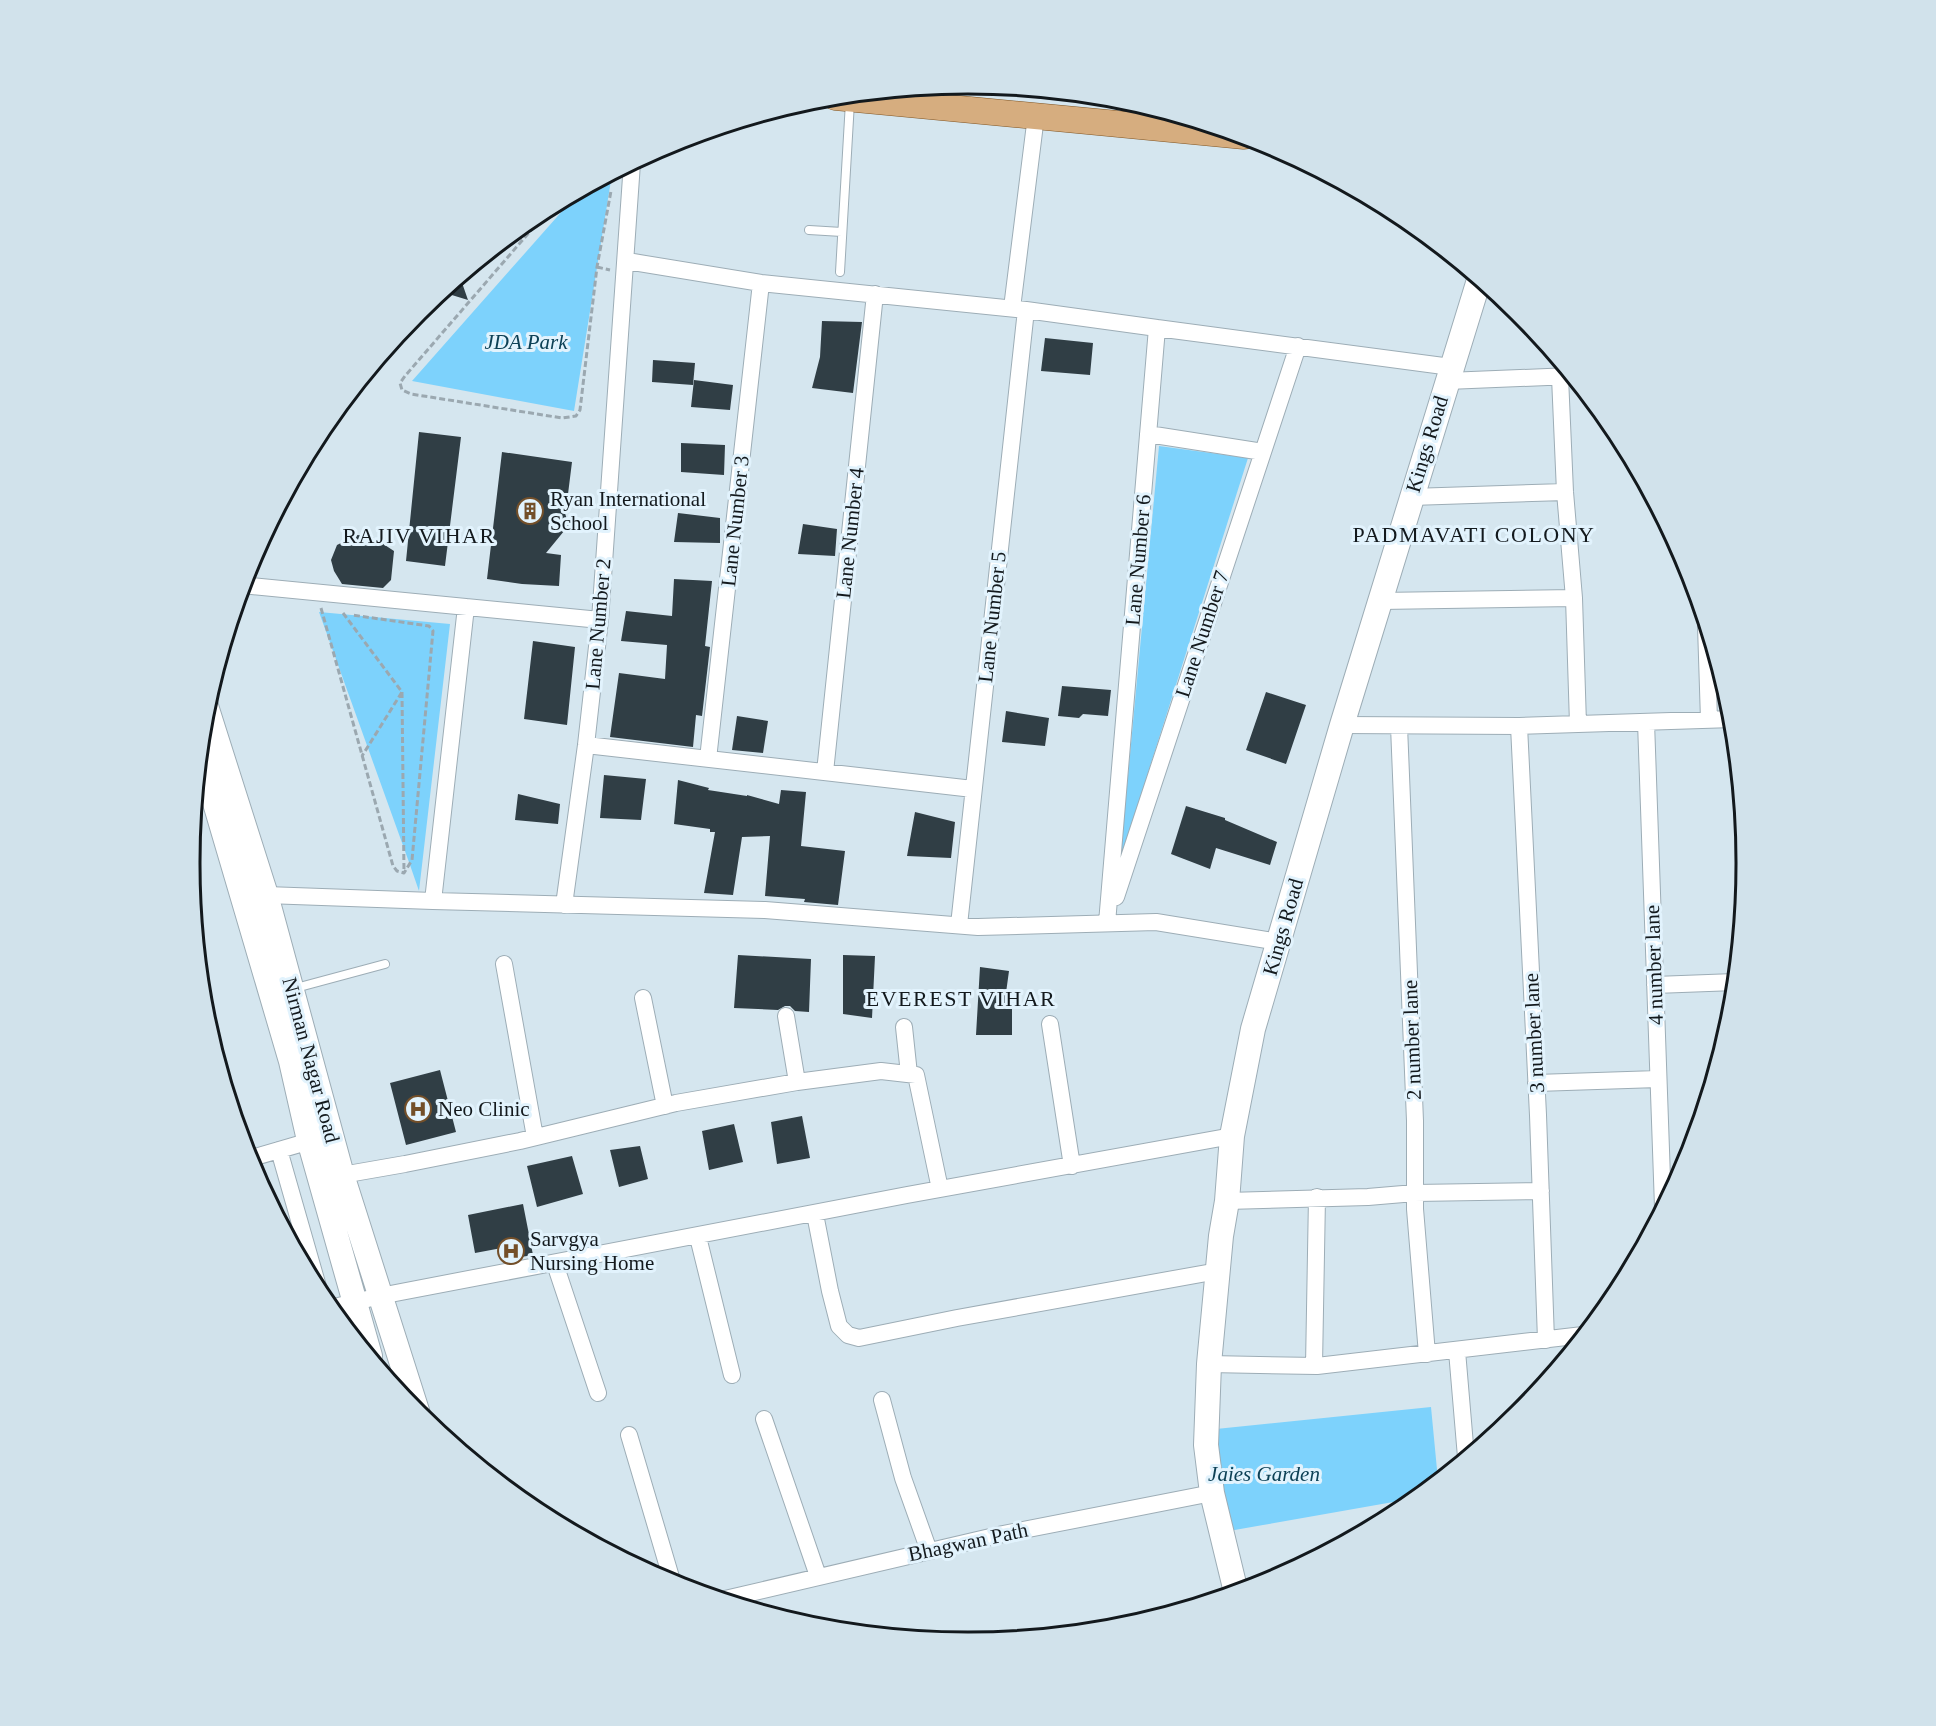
<svg xmlns="http://www.w3.org/2000/svg" width="1936" height="1726" font-family="'Times New Roman',serif">
  <style>
    .green { fill: #7dd2fc }
    .building { fill: #303e45 }
    .lines { fill: none; stroke-linecap: round; stroke-linejoin: round }
    .lane-casing { stroke: #9dadb6; stroke-width: 10 }
    .street-casing { stroke: #9dadb6; stroke-width: 18 }
    .secondary-casing { stroke: #9dadb6; stroke-width: 26 }
    .primary-casing { stroke: #805625; stroke-width: 27 }
    .path { stroke: #9ba8b0; stroke-width: 3; stroke-dasharray: 6 3; stroke-linecap: butt }
    .lane { stroke: #fff; stroke-width: 8 }
    .street { stroke: #fff; stroke-width: 16 }
    .secondary { stroke: #fff; stroke-width: 24 }
    .primary { stroke: #d6ad7f; stroke-width: 26 }
    .rail-casing { stroke: #6d787e; stroke-width: 7 }
    .rail { stroke: #e2f3fd; stroke-width: 4.5; stroke-dasharray: 14; stroke-linecap: butt }
    .labels { text-anchor: middle; stroke-width: 6; stroke-linejoin: round; paint-order: stroke }
    .park-label { font-size: 21px; font-style: italic; fill: #0d4156; stroke: #e2f3fd }
    .street-label { font-size: 21px; fill: #13191d; stroke: #e2f3fd }
    .poi-label { font-size: 21px; fill: #13191d; stroke: #e2f3fd; text-anchor: start }
    .neighbourhood-label { font-size: 22px; letter-spacing: 1.5px; fill: #13191d; stroke: #e2f3fd }
    .rim { fill: none; stroke: #13191d; stroke-width: 3 }
  </style>
  <rect width="100%" height="100%" fill="#d5e6ef"/>
  <path class="green" d="M612 174 574 411 412 381 579 192Z
    M1159 446 1248 458 1120 861Z
    M319 612 450 624 419 891 410 865Z
    M1431 1407 1438 1480 1416 1498 1212 1534 1216 1429Z"/>
  <path class="building" d="M460 277 468 300 442 292Z
    M822 321 862 322 853 393 812 388 820 357Z
    M1045 338 1093 343 1090 375 1041 371Z
    M653 360 695 363 693 385 652 382Z
    M694 380 733 385 730 410 691 407Z
    M419 432 461 437 445 566 406 561Z
    M681 443 725 445 724 475 681 472Z
    M502 452 572 462 568 494 559 496 569 525 546 553 561 555 559 586 522 584 487 579Z
    M678 513 720 518V543L674 542Z
    M803 524 837 529 835 556 798 554Z
    M357 535 371 536 394 551 391 580 383 588 342 584 334 571 331 560 337 545Z
    M674 579 712 581 705 646 710 647 702 716 696 715 693 747 610 737 619 673 665 679 667 645 621 641 626 611 672 616Z
    M533 641 575 647 567 725 524 719Z
    M1062 686 1111 690 1108 716 1083 714 1079 718 1058 716Z
    M1266 692 1306 705 1286 764 1246 750Z
    M1006 711 1049 718 1045 746 1002 742Z
    M737 716 768 721 763 753 732 750Z
    M604 775 646 779 641 820 600 818Z
    M678 780 709 788 708 790 747 796V795L779 804 781 790 806 792 801 846 845 851 838 905 804 902 805 899 765 896 770 836 742 837 733 895 704 893 715 832H710V829L674 824Z
    M518 794 560 804 558 824 515 820Z
    M1186 806 1225 818V820L1277 842 1270 865 1216 848 1210 869 1171 854Z
    M915 812 955 822 951 858 907 856Z
    M738 955 811 959 809 1012 795 1011 790 1006H785L778 1010 734 1008Z
    M843 955 875 956 872 1018 843 1014Z
    M980 967 1009 971 1005 1000 1012 1001V1035H976Z
    M440 1070 456 1132 406 1145 390 1083Z
    M802 1116 810 1158 777 1164 771 1122Z
    M734 1124 743 1162 709 1170 702 1131Z
    M640 1146 648 1179 619 1187 610 1150Z
    M572 1156 583 1194 537 1207 527 1166Z
    M523 1204 533 1255 509 1259 507 1247 475 1253 468 1215Z"/>
  <g class="lines">
    <defs>
      <path id="lane" d="M809 230 842 232
        M840 272 850 102
        M292 989 385 964"/>
      <path id="street" d="M627 261 761 283 1026 310 1157 328 1107 923
        M1012 308 1036 116
        M1157 328 1451 367
        M1560 377 1565 492 1574 598 1578 724
        M1447 381 1571 376
        M1148 434 1263 452
        M1411 497 1565 492
        M242 585 600 620
        M1380 601 1574 598
        M1706 626 1709 720
        M1646 722 1663 1207
        M1342 725 1519 726 1733 719
        M1399 726 1415 1121V1209L1427 1354
        M1519 726 1538 1115 1546 1340
        M586 745 973 789
        M708 759 761 283
        M825 772 875 294
        M266 895 433 901 765 910 978 927 1156 922 1279 942
        M1116 897 1298 346
        M433 901 466 607
        M564 905 586 745 600 620 632 163
        M959 925 1026 310
        M504 964 535 1137
        M1655 985 1735 982
        M643 998 665 1106
        M786 1016 797 1082
        M1050 1024 1072 1166
        M904 1027 909 1074
        M1536 1083 1658 1079
        M279 1150 321 1297
        M248 1159 317 1139
        M342 1175 405 1164 520 1141 676 1103 797 1082 881 1071 916 1075 940 1189
        M1227 1201 1368 1197 1415 1193 1541 1191
        M815 1214 830 1291 839 1326 848 1335 859 1338 957 1318 1218 1271
        M698 1237 732 1375
        M555 1264 598 1393
        M330 1308 380 1296 907 1195 1232 1136
        M1457 1351 1466 1457
        M1209 1364 1317 1366 1583 1335
        M1314 1366 1317 1197
        M882 1400 903 1478 929 1551
        M764 1419 818 1576
        M629 1435 673 1584
        M725 1599 1003 1534 1212 1493"/>
      <path id="secondary" d="M206 706 266 895 342 1175 418 1414
        M200 752 291 1061 309 1140 370 1356
        M1236 1592 1212 1493 1206 1445 1209 1364 1221 1236 1227 1201 1232 1136 1253 1029 1342 725 1479 280"/>
      <path id="primary" d="M835 97 1244 136"/>
    </defs>
    <use href="#lane" class="lane-casing"/>
    <use href="#street" class="street-casing"/>
    <use href="#secondary" class="secondary-casing"/>
    <use href="#primary" class="primary-casing"/>
    <path class="path" d="M552 206 405 376 400 383 402 390 411 394 562 418 576 416 580 410 597 267 611 191
      M597 267 610 270
      M321 608 393 866 397 871 404 873 412 860 433 631 429 626 352 615
      M343 613 402 692 362 756
      M402 692 404 873"/>
    <use href="#lane" class="lane"/>
    <use href="#street" class="street"/>
    <use href="#secondary" class="secondary"/>
    <use href="#primary" class="primary"/>
    <defs>
      <path id="rail" d="M951 86 1140 105"/>
    </defs>
    <use href="#rail" class="rail-casing"/>
    <use href="#rail" class="rail"/>
  </g>
  <defs>
    <symbol id="building-ring" viewBox="-11 -11 22 22"><circle r="9.5" fill="#e2f3fd" stroke="#734f29" stroke-width="1.5"/><path d="M-4-6H4V6H1V3H-1V6H-4ZM-2.5-4.3h1.7v1.8h-1.7ZM.8-4.3h1.7v1.8H.8ZM-2.5-1h1.7V.8h-1.7ZM.8-1h1.7V.8H.8Z" fill="#734f29"/></symbol>
    <symbol id="hospital-ring" viewBox="-11 -11 22 22"><circle r="9.5" fill="#e2f3fd" stroke="#734f29" stroke-width="1.5"/><path d="M-5-5h3v3.5h4V-5h3V5h-3V1.5h-4V5h-3Z" fill="#734f29"/></symbol>
  </defs>
  <g fill-rule="evenodd">
    <use href="#building-ring" x="515" y="496" width="30" height="30"/>
    <use href="#hospital-ring" x="403" y="1094" width="30" height="30"/>
    <use href="#hospital-ring" x="496" y="1236" width="30" height="30"/>
  </g>
  <g class="labels">
    <g class="park-label">
      <text x="526" y="349">JDA Park</text>
      <text x="1264" y="1481">Jaies Garden</text>
    </g>
    <g class="street-label">
      <text transform="translate(1427 444) rotate(-73)" y="7">Kings Road</text>
      <text transform="translate(735 521) rotate(-84)" y="7">Lane Number 3</text>
      <text transform="translate(850 533) rotate(-84)" y="7">Lane Number 4</text>
      <text transform="translate(1138 560) rotate(-85)" y="7">Lane Number 6</text>
      <text transform="translate(992 617) rotate(-84)" y="7">Lane Number 5</text>
      <text transform="translate(598 624) rotate(-85)" y="7">Lane Number 2</text>
      <text transform="translate(1202 634) rotate(-72)" y="7">Lane Number 7</text>
      <text transform="translate(1283 927) rotate(-74)" y="7">Kings Road</text>
      <text transform="translate(1654 965) rotate(-92)" y="7">4 number lane</text>
      <text transform="translate(1534 1033) rotate(-93)" y="7">3 number lane</text>
      <text transform="translate(1412 1040) rotate(-92)" y="7">2 number lane</text>
      <text transform="translate(311 1060) rotate(75)" y="7">Nirman Nagar Road</text>
      <text transform="translate(968 1542) rotate(-12)" y="7">Bhagwan Path</text>
    </g>
    <g class="poi-label">
      <text x="550" y="506">Ryan International<tspan x="550" dy="24">School</tspan></text>
      <text x="438" y="1116">Neo Clinic</text>
      <text x="530" y="1246">Sarvgya<tspan x="530" dy="24">Nursing Home</tspan></text>
    </g>
    <g class="neighbourhood-label">
      <text x="1474" y="542">PADMAVATI COLONY</text>
      <text x="419" y="543">RAJIV VIHAR</text>
      <text x="961" y="1006">EVEREST VIHAR</text>
    </g>
  </g>
  <path d="M0 0H1936V1726H0ZM968 94H968A768 768 0 0 1 1736 862V864A768 768 0 0 1 968 1632H968A768 768 0 0 1 200 864V862A768 768 0 0 1 968 94Z" fill="#d1e2eb" fill-rule="evenodd"/>
  <path class="rim" d="M968 94H968A768 768 0 0 1 1736 862V864A768 768 0 0 1 968 1632H968A768 768 0 0 1 200 864V862A768 768 0 0 1 968 94Z"/>
</svg>
